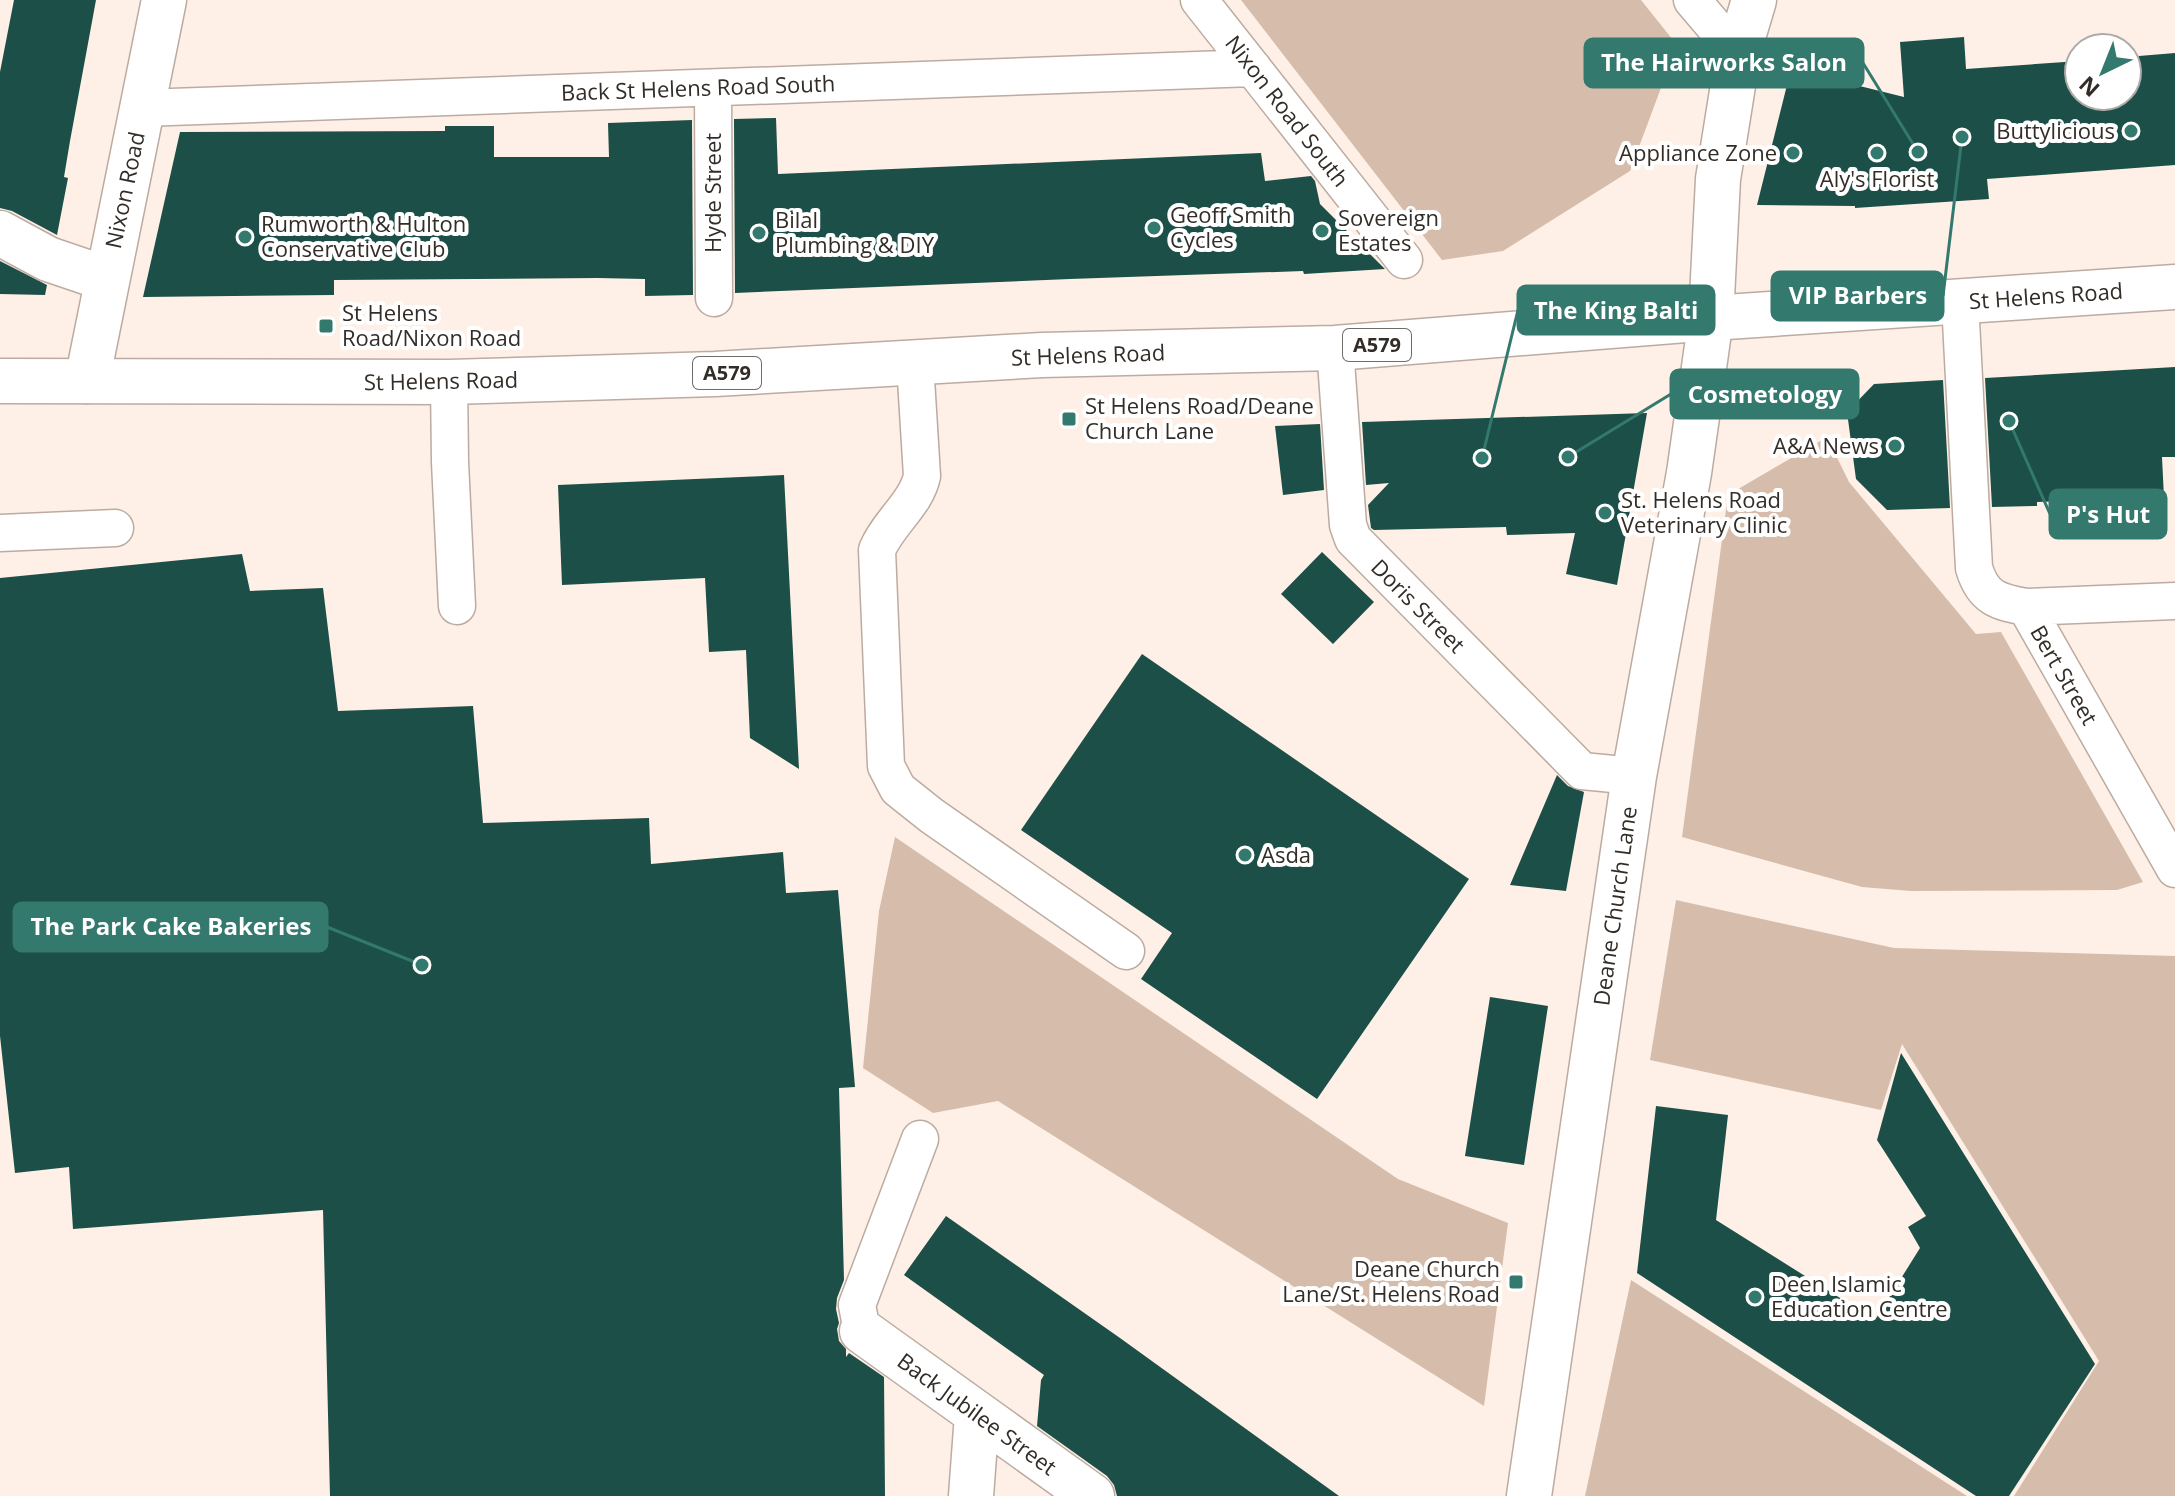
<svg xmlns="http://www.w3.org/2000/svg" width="2175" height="1496" font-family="'Open Sans',sans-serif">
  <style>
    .green { fill: #d6bdab }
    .building { fill: #1c4f47 }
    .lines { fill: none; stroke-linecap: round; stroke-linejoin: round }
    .lane-casing { stroke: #bcaba0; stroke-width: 39 }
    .street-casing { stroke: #bcaba0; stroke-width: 47 }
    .secondary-casing { stroke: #bcaba0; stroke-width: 47 }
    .primary-casing { stroke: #bcaba0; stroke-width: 47 }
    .lane { stroke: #fff; stroke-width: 36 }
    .street { stroke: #fff; stroke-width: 44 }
    .secondary { stroke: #fff; stroke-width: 44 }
    .primary { stroke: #fff; stroke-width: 44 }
    .poi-dot { fill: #34796e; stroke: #fff; stroke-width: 3 }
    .labels { text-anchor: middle; stroke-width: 8; stroke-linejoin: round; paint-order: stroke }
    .shield { fill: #fff; stroke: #706c68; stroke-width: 2 }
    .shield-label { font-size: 20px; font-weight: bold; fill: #332d28 }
    .street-label { font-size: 22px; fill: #332d28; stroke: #fff }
    .poi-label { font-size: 22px; fill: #332d28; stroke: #fff; text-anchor: start }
    .leader { fill: none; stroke: #34796e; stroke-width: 3 }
    .callout-dot { fill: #34796e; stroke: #fff; stroke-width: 3 }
    .callout { fill: #34796e; stroke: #34796e; stroke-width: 3 }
    .callout-label { font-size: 24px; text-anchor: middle; font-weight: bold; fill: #fff }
  </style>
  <rect width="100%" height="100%" fill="#fef0e6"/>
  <path class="green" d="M1241 0H1641L1677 45 1630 171 1503 251 1442 260Z
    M1827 437 1849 482 1976 634 2001 632 2143 882 2117 890 1911 891 1862 887 1682 837 1728 495Z
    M895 837 1398 1179 1508 1223 1484 1406 998 1101 933 1113 863 1068 879 911Z
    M1676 900 1894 948 2175 956V1496H2014L2099 1361 1902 1044 1881 1110 1650 1060Z
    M1631 1280 1967 1496H1585Z"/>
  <path class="building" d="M14 0H96L70 141 64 177 68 178 57 235 12 211 0 208V72Z
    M1964 37 1966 69 2079 61V96H2127V57L2175 53V165L1987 179 1989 199 1855 208V206L1757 205 1791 69 1904 97 1900 42Z
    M776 118 778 174 1261 153 1265 181 1311 176 1315 181 1320 204 1385 269 1304 274 1303 271 1070 279 735 293 734 119Z
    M692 120 693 295 645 296V279L598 278 334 280V295L143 297 180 132 445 131V126H494V157H609L608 123Z
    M0 261 47 285 45 295 0 294Z
    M2175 367V457H2162L2164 498 2037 502V506L1992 507 1985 378Z
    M1943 380 1950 508 1887 510 1856 479 1847 412 1874 384Z
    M1647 413 1617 585 1566 574 1575 533 1507 535 1506 527 1374 530 1371 528 1368 505 1389 483 1366 485 1362 422Z
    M1320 424 1324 490 1283 495 1275 426Z
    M784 475 799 769 750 738 746 650 709 652 705 578 562 585 558 485Z
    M1322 552 1374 602 1333 644 1281 594Z
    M242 554 250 591 323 588 338 711 473 706 483 823 649 818 651 864 783 852 786 893 838 890 855 1087 839 1088 844 1280 837 1298 836 1309 839 1323 837 1329 839 1341 846 1349V1357L849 1353 884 1377 885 1496H330L323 1210 73 1229 69 1167 15 1173 0 1036V578Z
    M1142 654 1469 879 1317 1099 1141 979 1172 933 1021 830Z
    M1557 775 1568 786 1584 792 1566 891 1510 885Z
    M1490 997 1548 1006 1524 1165 1465 1156Z
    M1901 1053 2095 1364 2009 1496H1976L1637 1273 1656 1106 1728 1115 1716 1220 1875 1320 1920 1248 1908 1227 1926 1216 1877 1140Z
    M946 1216 1120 1338 1339 1496H1117L1114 1485 1107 1476 1037 1426 1041 1380 1044 1375 904 1275Z"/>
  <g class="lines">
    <defs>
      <path id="lane" d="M1199 0 1404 260
        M1692 0 1738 54
        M713 88 714 298
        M142 108 1253 68
        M1960 302 1974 568C1983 598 1998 602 2026 607L2175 869
        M1335 348 1348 525 1353 539 1582 771 1634 776
        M915 363 922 476C916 504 888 523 877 550L886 766 898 789 932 816 1126 951
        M449 382 450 462 457 606
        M0 533 115 528
        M2026 607 2175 601
        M862 1331 857 1305 920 1139"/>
      <path id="street" d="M0 233 48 259 107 279
        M87 381 164 0
        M862 1331 1092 1496
        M971 1496 977 1415"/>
      <path id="secondary" d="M1529 1496 1634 776 1689 473 1711 318 1718 179 1738 54 1754 0"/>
      <path id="primary" d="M0 381 449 382 715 374 1042 355 1335 348 1711 318 2175 287"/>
    </defs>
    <use href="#lane" class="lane-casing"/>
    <use href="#street" class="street-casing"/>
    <use href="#secondary" class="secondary-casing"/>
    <use href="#primary" class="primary-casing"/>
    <use href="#lane" class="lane"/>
    <use href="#street" class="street"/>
    <use href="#secondary" class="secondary"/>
    <use href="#primary" class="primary"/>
  </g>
  <g class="poi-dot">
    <circle cx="2131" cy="131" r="8"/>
    <circle cx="1793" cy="153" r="8"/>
    <circle cx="1877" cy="153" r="8"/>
    <circle cx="1154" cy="228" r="8"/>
    <circle cx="1322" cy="231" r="8"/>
    <circle cx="759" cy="233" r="8"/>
    <circle cx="245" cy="237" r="8"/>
    <rect x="318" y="318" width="16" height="16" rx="4"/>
    <rect x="1061" y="411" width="16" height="16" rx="4"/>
    <circle cx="1895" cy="446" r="8"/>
    <circle cx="1605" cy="513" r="8"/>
    <circle cx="1245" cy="855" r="8"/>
    <rect x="1508" y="1274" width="16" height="16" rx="4"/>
    <circle cx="1755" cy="1297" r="8"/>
  </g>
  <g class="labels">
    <g class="shield">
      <rect x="1343" y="329" width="68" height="32" rx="6"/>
      <rect x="693" y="357" width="68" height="32" rx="6"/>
    </g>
    <g class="shield-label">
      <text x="1377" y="352">A579</text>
      <text x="727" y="380">A579</text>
    </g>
    <g class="street-label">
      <text transform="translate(698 88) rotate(-2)" y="8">Back St Helens Road South</text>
      <text transform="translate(1287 111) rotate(52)" y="8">Nixon Road South</text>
      <text transform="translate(125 190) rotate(-78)" y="8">Nixon Road</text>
      <text transform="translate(713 193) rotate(-90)" y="8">Hyde Street</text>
      <text transform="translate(2046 296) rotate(-4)" y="8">St Helens Road</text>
      <text transform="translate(1088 355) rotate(-2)" y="8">St Helens Road</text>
      <text transform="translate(441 381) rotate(-1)" y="8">St Helens Road</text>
      <text transform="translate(1418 606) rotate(45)" y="8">Doris Street</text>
      <text transform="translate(2064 675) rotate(60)" y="8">Bert Street</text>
      <text transform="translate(1615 906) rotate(-82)" y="8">Deane Church Lane</text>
      <text transform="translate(977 1414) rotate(36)" y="8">Back Jubilee Street</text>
    </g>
    <g class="poi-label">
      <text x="2115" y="139" text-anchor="end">Buttylicious</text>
      <text x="1777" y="161" text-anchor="end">Appliance Zone</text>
      <text x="1877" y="187" text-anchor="middle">Aly's Florist</text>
      <text x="1170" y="223">Geoff Smith<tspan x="1170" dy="25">Cycles</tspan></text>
      <text x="1338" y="226">Sovereign<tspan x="1338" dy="25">Estates</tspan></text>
      <text x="775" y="228">Bilal<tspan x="775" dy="25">Plumbing &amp; DIY</tspan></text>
      <text x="261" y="232">Rumworth &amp; Hulton<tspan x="261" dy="25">Conservative Club</tspan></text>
      <text x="342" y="321">St Helens<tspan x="342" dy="25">Road/Nixon Road</tspan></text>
      <text x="1085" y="414">St Helens Road/Deane<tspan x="1085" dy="25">Church Lane</tspan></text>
      <text x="1879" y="454" text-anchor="end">A&amp;A News</text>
      <text x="1621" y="508">St. Helens Road<tspan x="1621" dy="25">Veterinary Clinic</tspan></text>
      <text x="1261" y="863">Asda</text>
      <text x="1500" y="1277" text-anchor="end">Deane Church<tspan x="1500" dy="25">Lane/St. Helens Road</tspan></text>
      <text x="1771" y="1292">Deen Islamic<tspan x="1771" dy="25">Education Centre</tspan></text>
    </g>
  </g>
  <path class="leader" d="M1918 152L1863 63M1962 137L1943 296M1482 458L1518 310M1568 457L1671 394M2009 421L2050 514M422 965L327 927"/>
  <g class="callout-dot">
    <circle cx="1918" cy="152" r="8"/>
    <circle cx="1962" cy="137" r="8"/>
    <circle cx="1482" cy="458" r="8"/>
    <circle cx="1568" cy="457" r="8"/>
    <circle cx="2009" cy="421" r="8"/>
    <circle cx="422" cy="965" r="8"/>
  </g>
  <g class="callout">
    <rect x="1585" y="39" width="278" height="48" rx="8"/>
    <rect x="1772" y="272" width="171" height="48" rx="8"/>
    <rect x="1518" y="286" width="196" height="48" rx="8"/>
    <rect x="1671" y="370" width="187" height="48" rx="8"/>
    <rect x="2050" y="490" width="116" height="48" rx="8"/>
    <rect x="14" y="903" width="313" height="48" rx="8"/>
  </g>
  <g class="callout-label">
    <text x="1724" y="71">The Hairworks Salon</text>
    <text x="1858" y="304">VIP Barbers</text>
    <text x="1616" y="319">The King Balti</text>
    <text x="1765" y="403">Cosmetology</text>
    <text x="2108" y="523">P's Hut</text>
    <text x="171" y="935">The Park Cake Bakeries</text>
  </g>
  <g transform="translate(2103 72) rotate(223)"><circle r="38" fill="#ffffff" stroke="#adaba9" stroke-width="2"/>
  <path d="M0-6L14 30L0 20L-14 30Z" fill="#34796e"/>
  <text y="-12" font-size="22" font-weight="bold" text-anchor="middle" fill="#332d28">N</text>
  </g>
</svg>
